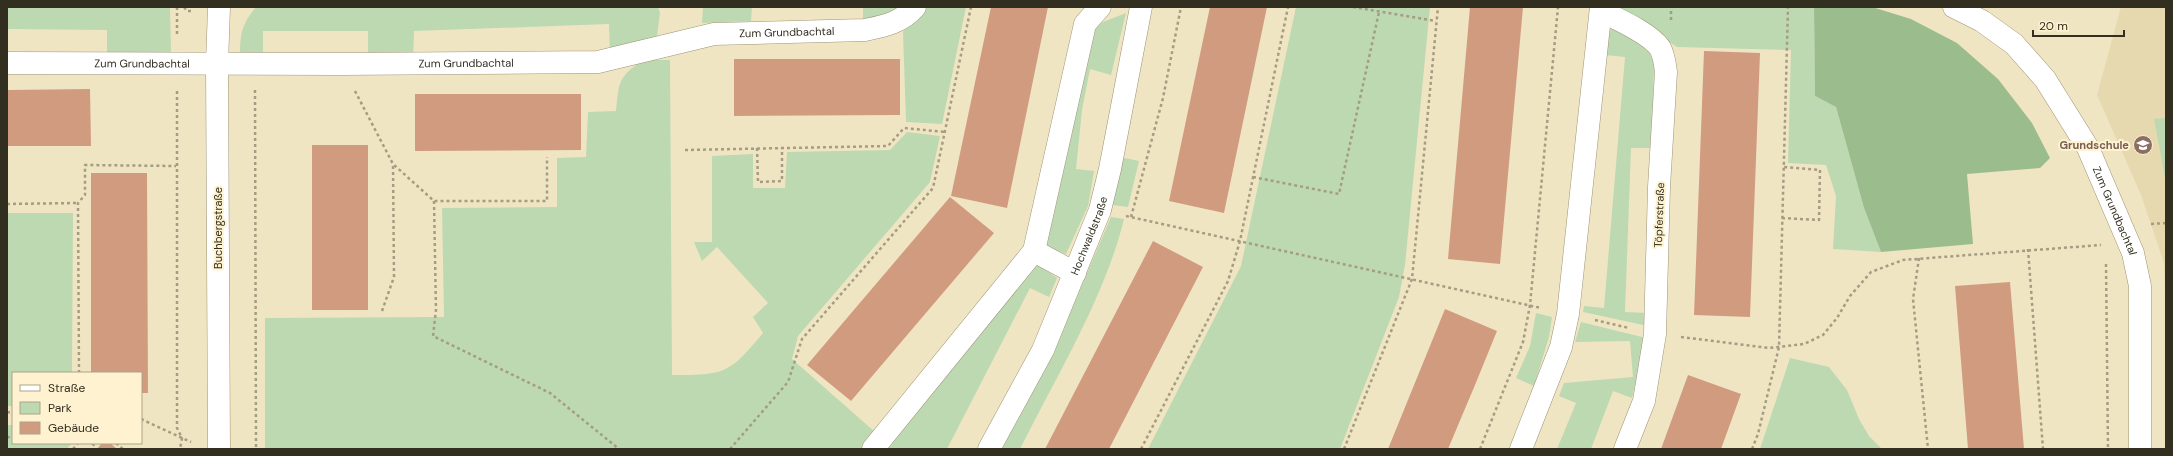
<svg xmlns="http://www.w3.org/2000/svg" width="2173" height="456" font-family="'DM Sans',sans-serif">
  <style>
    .built { fill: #e7d9af }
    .green { fill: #bcd9b2 }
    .forest { fill: #9bbd8e }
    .building { fill: #d19b7f }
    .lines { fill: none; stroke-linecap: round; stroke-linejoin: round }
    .minor-casing { stroke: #9e9474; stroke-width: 23 }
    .path { stroke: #a59d83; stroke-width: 2.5; stroke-dasharray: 3 3; stroke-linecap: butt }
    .minor { stroke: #fff; stroke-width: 22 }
    .labels { text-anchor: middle; stroke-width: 4; stroke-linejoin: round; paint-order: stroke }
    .street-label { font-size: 11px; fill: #322e20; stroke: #fef2d0 }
    .education-label { font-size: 11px; font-weight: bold; fill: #785e54; stroke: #fef2d0; text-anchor: end }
  </style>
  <rect width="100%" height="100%" fill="#f0e5c3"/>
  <path class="built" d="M2121 7H2166V321L2164 263 2141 195 2097 95Z"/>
  <path class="green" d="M7 7H170L171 52H107V30L7 29Z
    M256 7H658L660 13 657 36 610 57 609 24 414 31 413 61 368 62V31H263V63L240 57C240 35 241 25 256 7Z
    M703 7H752L751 21 702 23Z
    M863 7H898L896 11 863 23Z
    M922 7H966L942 124 906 122 903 32 916 18Z
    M1296 7H1430L1405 265 1399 297 1340 449H1148L1241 266Z
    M1622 7H1814L1815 96 1836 107 1864 208 1881 252 1833 249 1836 196 1826 165 1788 163 1791 50 1677 47 1621 11Z
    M1126 13 1111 75 1090 69 1082 110 1076 169 1094 171 1088 206 1066 254 1047 247 1048 221 1093 31 1103 22Z
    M1613 27C1635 37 1646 39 1654 64L1652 148H1631L1625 312 1647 313 1648 326 1583 312 1584 306 1604 308 1625 57 1605 55 1608 32Z
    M643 60H670L672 375C725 375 729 374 763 333L753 317 768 303 717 247 702 261 694 242H712V156L753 154V188H785L787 152 890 150 907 132 940 136 930 182 798 336 792 359 875 432 861 449H265V318L444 317 442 208 557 207V158L586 157 588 112 616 111C619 82 618 77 643 60Z
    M2166 118V183L2154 119Z
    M1120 157 1139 161 1128 207 1112 205Z
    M7 213H73L72 373H13V406H7Z
    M1111 217 1124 219C1105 297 1056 377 1020 449H1002L1058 341Z
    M1034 262 1057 278 1049 297 1030 288 947 449H881Z
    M1536 313 1552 317 1549 337 1534 386 1516 378 1530 346Z
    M1581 322 1646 338 1632 398 1613 391 1591 449H1557L1576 403 1559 396 1564 383 1633 377 1630 341 1575 342Z
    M1790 358 1829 367 1847 390 1859 419 1869 436 1882 449H1760Z
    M7 425H13V443H72L67 449H7Z"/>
  <path class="forest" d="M1814 7H1872L1911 19 1957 43 1998 79 2032 123 2050 158 2040 168 1967 174 1973 244 1881 252 1864 208 1836 107 1815 96Z"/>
  <path class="building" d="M991 7H1048L1007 208 951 196Z
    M1210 7H1267L1224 213 1169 201Z
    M1470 7H1523L1500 264 1448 259Z
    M1704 51 1760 53 1750 317 1694 315Z
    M734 59H900V115L734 116Z
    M90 89 91 146H7V90Z
    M415 94H581V150L415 151Z
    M312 145H368V310H312Z
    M91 173H147L148 393H141V373H91Z
    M950 197 994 233 851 401 807 365Z
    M1153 241 1203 267 1109 449H1045Z
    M2010 282 2024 449H1968L1955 286Z
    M1445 309 1497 331 1475 385 1448 449H1388Z
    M1688 375 1741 394 1721 449H1661Z
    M102 443H110L117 449H97Z"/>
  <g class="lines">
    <defs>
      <g id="minor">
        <path id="s1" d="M1954 7 1982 21 2014 44 2045 79 2088 148 2133 253 2140 286V449"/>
        <path d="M1601 11C1617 19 1650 33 1660 48 1664 55 1665 64 1666 72L1659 187 1655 334 1644 401 1625 449"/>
        <path id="s2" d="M7 63 341 64 598 62 714 34 865 30C884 26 901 23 915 7"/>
        <path d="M1034 251 1075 273"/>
        <path d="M219 449 217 64 219 7"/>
        <path d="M873 449 1034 251 1085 24 1100 7"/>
        <path id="s3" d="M989 449 1043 350 1100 210 1110 169 1141 7"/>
        <path d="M1521 449 1561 347 1568 314 1601 7"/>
      </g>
    </defs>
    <use href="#minor" class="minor-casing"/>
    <path class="path" d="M177 7V36
      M184 7 187 11H193
      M1353 7 1436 21
      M1671 20V7
      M255 90 256 449
      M177 91V428L182 438 180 449
      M355 91 393 164 434 201H547V157
      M757 148 758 182 782 181V148
      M685 150 888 146 904 128 945 132
      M1253 177 1339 194 1379 12
      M434 201 436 310 433 336 550 393 619 449
      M7 204 78 203
      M1126 216 1541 308
      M1131 217 1163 98 1181 7
      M1782 218 1819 220 1820 170 1784 167
      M2151 224 2166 223
      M2028 249 2043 449
      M1919 258 1913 299 1928 449
      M2106 264 2108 449
      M382 311 394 277 393 164
      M1595 320 1629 328
      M1681 337 1769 348 1804 344 1823 335 1837 318 1850 296 1871 272 1903 260 2101 245
      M79 373 78 203 85 195V165L176 166
      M7 412 13 413
      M141 419 191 442
      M7 438 13 435
      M92 443 94 445 96 443
      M116 443 123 449
      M73 449 78 443
      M730 449 788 382 802 339 933 188 971 7
      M1141 449 1228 281 1240 241 1288 7
      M1344 449 1412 279 1438 7
      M1480 449 1523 342 1530 305 1558 7
      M1752 449 1758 434 1779 347 1788 7"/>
    <use href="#minor" class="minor"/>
  </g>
  <defs>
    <symbol id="school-disc" viewBox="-11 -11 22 22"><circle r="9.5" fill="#8d6e63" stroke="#fef2d0"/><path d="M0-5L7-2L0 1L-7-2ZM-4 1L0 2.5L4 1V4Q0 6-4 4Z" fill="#fff"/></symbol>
  </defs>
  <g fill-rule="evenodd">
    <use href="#school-disc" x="2132" y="134" width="22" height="22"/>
  </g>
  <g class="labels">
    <g class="street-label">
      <text dy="4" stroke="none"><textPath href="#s2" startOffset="783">Zum Grundbachtal</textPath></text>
      <text dy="4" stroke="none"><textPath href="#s2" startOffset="459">Zum Grundbachtal</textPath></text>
      <text dy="4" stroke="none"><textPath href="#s2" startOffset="135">Zum Grundbachtal</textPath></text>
      <text dy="4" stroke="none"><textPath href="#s1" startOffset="267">Zum Grundbachtal</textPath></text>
      <text transform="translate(1659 215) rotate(-88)" y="4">Töpferstraße</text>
      <text transform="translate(218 228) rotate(-90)" y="4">Buchbergstraße</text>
      <text dy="4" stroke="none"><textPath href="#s3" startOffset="236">Hochwaldstraße</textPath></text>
    </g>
    <g class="education-label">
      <text x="2129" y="149">Grundschule</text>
    </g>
  </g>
  <rect width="2173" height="456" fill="none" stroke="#322e20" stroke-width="16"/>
  <rect x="12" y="372" width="130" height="72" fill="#fef2d0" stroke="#aca48a"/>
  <rect x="20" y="385" width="20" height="6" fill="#ffffff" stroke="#aca48a"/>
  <text x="48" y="392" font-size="12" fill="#322e20">Straße</text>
  <rect x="20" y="402" width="20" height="12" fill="#bcd9b2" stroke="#aca48a"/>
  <text x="48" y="412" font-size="12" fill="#322e20">Park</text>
  <rect x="20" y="422" width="20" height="12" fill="#d19b7f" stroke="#aca48a"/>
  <text x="48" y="432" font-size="12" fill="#322e20">Gebäude</text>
  <path d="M2033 30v6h91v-6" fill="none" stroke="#322e20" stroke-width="2"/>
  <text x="2039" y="30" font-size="12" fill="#322e20" stroke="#fef2d0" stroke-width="3" paint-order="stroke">20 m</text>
</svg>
